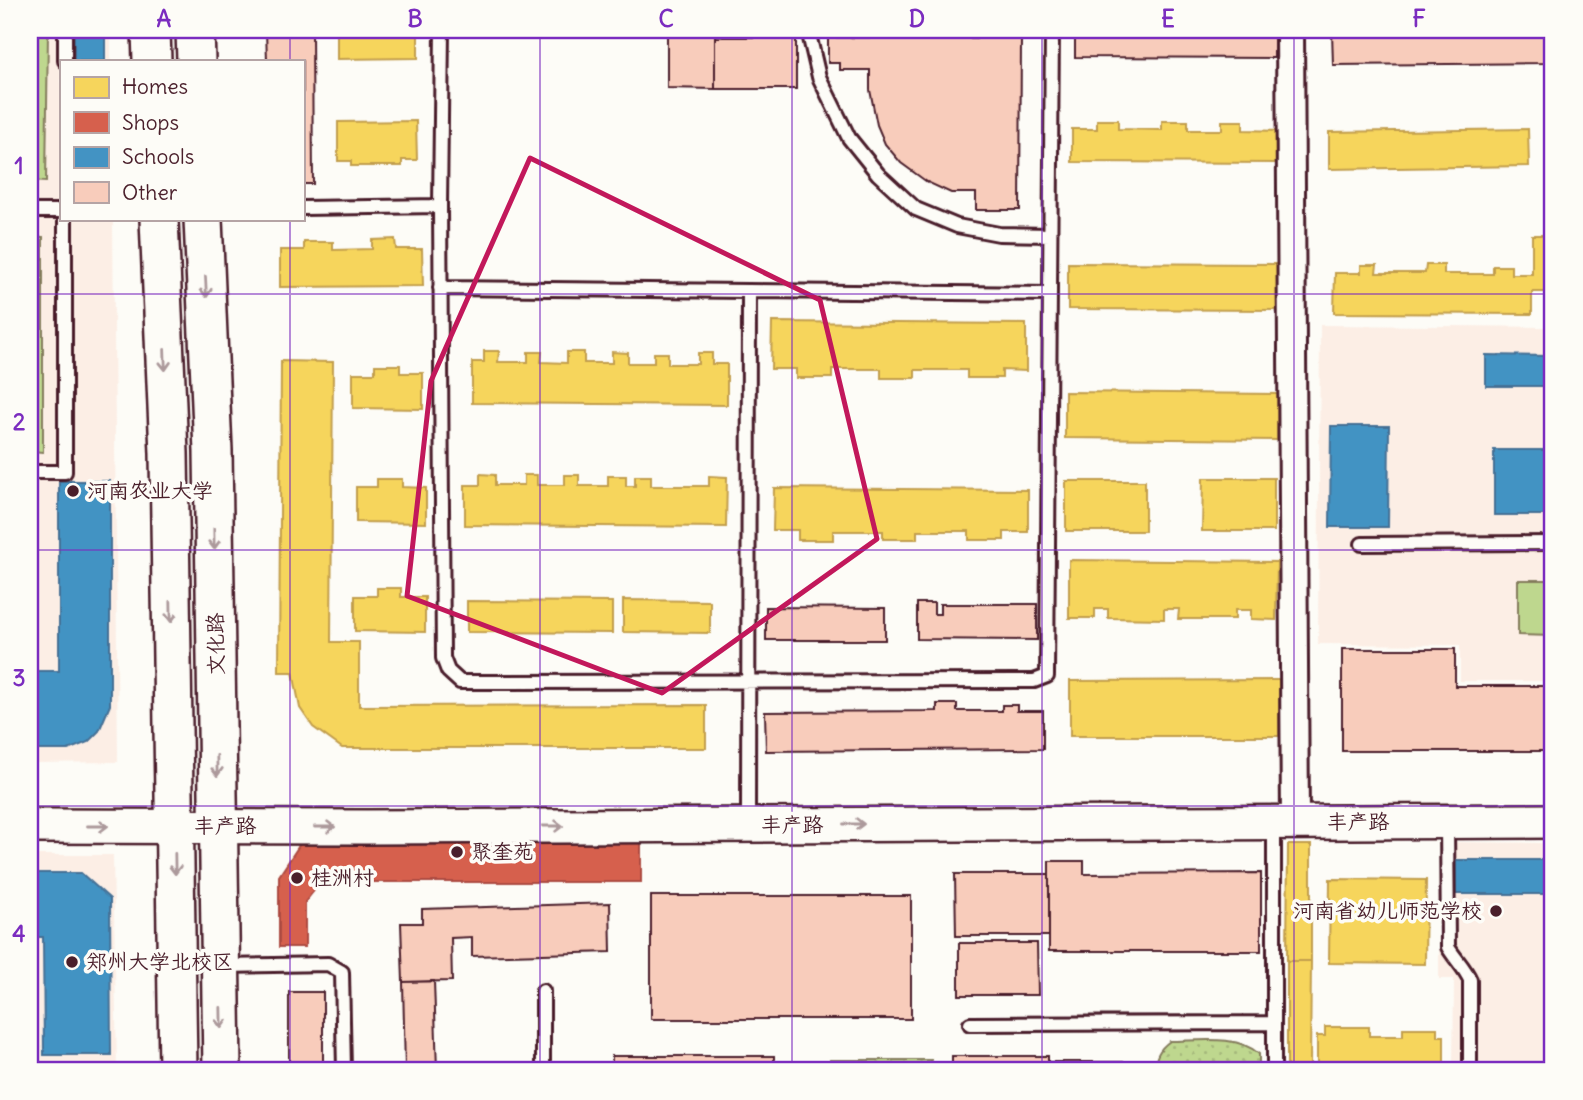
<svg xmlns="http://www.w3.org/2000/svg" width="1583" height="1100" font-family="Delius,'LXGW WenKai TC',sans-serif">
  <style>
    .built { fill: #fceee5 }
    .grass { fill: url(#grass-dots); stroke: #847b5c; stroke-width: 2 }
    .park { fill: #bed78e; stroke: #847b5c; stroke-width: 2 }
    .homes { fill: #f6d55c; stroke: #c29e4d; stroke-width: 2 }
    .shops { fill: #d6604d; stroke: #ac4c43; stroke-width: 2 }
    .schools { fill: #4393c3; stroke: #457095; stroke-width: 2 }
    .building { fill: #f8ccbb; stroke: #4a1f2b; stroke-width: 2 }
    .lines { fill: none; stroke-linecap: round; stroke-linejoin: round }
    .service-casing { stroke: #4a1f2b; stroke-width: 18 }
    .minor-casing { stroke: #4a1f2b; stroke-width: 32 }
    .tertiary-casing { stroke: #4a1f2b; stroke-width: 38 }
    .secondary-casing { stroke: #4a1f2b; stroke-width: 42 }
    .service { stroke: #fdfcf7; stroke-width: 12 }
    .minor { stroke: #fdfcf7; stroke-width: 26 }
    .tertiary { stroke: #fdfcf7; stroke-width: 33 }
    .secondary { stroke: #fdfcf7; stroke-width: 37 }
    .oneway { stroke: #ac999b }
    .marked { fill: none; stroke: #c2185b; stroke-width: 5; stroke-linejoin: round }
    .grid { fill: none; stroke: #7b2cbf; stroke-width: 2; stroke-opacity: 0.55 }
    .poi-dot { fill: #4a1f2b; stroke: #fdfcf7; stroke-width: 2.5 }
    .labels { text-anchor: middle; stroke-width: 7; stroke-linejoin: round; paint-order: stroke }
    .poi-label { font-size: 21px; fill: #4a1f2b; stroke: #fdfcf7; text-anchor: start }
    .street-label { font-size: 21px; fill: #4a1f2b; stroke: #fdfcf7 }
    .neatline { fill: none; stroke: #7b2cbf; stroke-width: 2.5 }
    .grid-label { font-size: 23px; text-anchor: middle; font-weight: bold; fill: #7b2cbf }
  </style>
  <defs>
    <pattern id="grass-dots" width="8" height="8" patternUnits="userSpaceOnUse" patternTransform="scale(1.75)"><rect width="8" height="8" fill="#bed78e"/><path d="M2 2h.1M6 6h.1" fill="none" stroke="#a5b87b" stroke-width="1.8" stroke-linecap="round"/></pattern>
  </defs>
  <rect width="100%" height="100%" fill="#fdfcf7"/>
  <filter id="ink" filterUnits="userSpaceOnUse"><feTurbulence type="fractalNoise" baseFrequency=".0143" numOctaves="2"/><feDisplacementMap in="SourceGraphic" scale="14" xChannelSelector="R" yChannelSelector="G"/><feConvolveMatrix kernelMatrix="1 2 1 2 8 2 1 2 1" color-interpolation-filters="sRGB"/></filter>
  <g filter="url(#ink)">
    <path class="built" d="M30 30H111V61H61V219H113L118 762 30 763Z
      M1320 325 1553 327V681H1460V645L1318 644Z
      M1439 842 1553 843V1070H1453L1454 979H1439Z
      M30 855H113L117 1070H30Z"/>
    <path class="grass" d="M1170 1041C1197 1041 1238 1034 1259 1054V1070H1155C1155 1057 1159 1049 1170 1041Z
      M830 1060H931V1070H830Z"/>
    <path class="park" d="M30 30H48L46 182 30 181Z
      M30 237H43V452L30 451Z
      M1518 580H1553V636L1518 635Z"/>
    <path class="homes" d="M337 30H418V58L337 59Z
      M1097 120H1118V129L1162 130V121H1188V130H1222V121H1243V130L1281 131V163L1072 162V129H1097Z
      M416 121 417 160H402V166H351V161H338V122Z
      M1528 129 1529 166 1329 169V132Z
      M1532 235H1553V292H1532V314L1334 313 1335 273H1361V265H1377L1376 273H1425L1426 265H1444V274H1493V266H1511V274H1532Z
      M395 239 396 249H422L423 286 280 287V250H304V242H333V250L372 249V240Z
      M1068 263 1280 264V310L1068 309Z
      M772 322 1026 324V371L1002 370V378H967V370H915V378H881V369H832V378H796V369H771Z
      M484 351H499L498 362H528V352H542L541 362 567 363V352H584V363H612V352L628 353V363H654V353H668V364H698V353H712V364H727V405L472 403V362H484Z
      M281 361 333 362 331 642H359V706L706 705V748H342L313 727 300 708 293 672H279Z
      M375 365H400V373H423V409L353 408V373H375Z
      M1065 392 1278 394 1277 440 1065 438Z
      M480 474 495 475V485H524V475H537V485H565V475H579V486H608V476H626V486H635V476H651V486H709V476L727 477 726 527 465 525V485H480Z
      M1203 478H1274V531H1202Z
      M377 479H402V487L426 488V523L356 522V487H377Z
      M1066 481H1145V531H1066Z
      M774 488 1028 490V532H1004V540H969V531H917V539H883V531H833V540H798V530H773Z
      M1069 560 1277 562 1276 620 1251 619V610H1235V619H1178L1179 609H1164V619L1108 618V609H1095V618H1069Z
      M377 588H401V597H425V632L355 631V596H377Z
      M623 600 710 601V633L623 632Z
      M467 601 612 602V633L467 632Z
      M1279 680V736H1070V681Z
      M1288 845H1311V961H1287Z
      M1330 879 1426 880 1425 964 1329 963Z
      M1287 961H1311L1310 1067H1287Z
      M1325 1027H1369V1036H1403V1028H1437V1036H1444V1070H1317V1036H1325Z"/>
    <path class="shops" d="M304 838 641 839V882H321L305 902V947H279V876Z"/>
    <path class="schools" d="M74 30H105V61H74Z
      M1486 355 1553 356V386H1486Z
      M1331 426H1389L1388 527H1330Z
      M1494 450H1553V515H1494Z
      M59 481H110V705L99 731 88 742 68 750H30V671H59Z
      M1456 860H1553V894H1456Z
      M30 873H81L110 899 111 1055H44L43 937H30Z"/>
    <path class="building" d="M266 30H312L313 184H303V61H267Z
      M667 30H715V89L667 88Z
      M1075 30H1274V58L1075 57Z
      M1332 30H1548V63L1333 65Z
      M715 37H796V89H715Z
      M828 37 1021 38 1020 210H976V193H951L927 182 901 163 885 144 877 125 870 90V70H840V63H828Z
      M917 603H934V614H940V604H1037V640L917 639Z
      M766 607 885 608V640H766Z
      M1342 649H1455V686H1553V751H1342Z
      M937 704H957V711H1002V705H1017V711H1043V749L766 751 765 712 937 711Z
      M1049 861H1084V874L1261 873V951H1049Z
      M955 874H1049V936H956Z
      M651 896H911V1019H651Z
      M610 903 611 952 472 956V937L451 938 452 981 403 982 401 923H422V909Z
      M959 943H1037L1038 995H959Z
      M434 981 437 1070H405L403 982Z
      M289 992H323V1070H289Z
      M612 1056H774V1070H612Z
      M952 1056H1048V1070H952Z
      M1048 1062H1136V1070H1048Z"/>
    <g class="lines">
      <defs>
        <path id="service" d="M65 30V61
          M442 30 440 206 443 658 448 671 460 682 1034 681 1047 676 1052 30
          M808 30 819 77 849 138 878 174 916 209 957 226 999 234 1050 235
          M303 208 440 206
          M30 211H61
          M440 288 1050 294
          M30 472H65V219
          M1362 544 1553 543
          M1447 822 1448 947C1455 959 1465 968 1470 980V1070
          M748 823 749 291
          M1274 823V1070
          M224 966 328 964 342 972 344 1070
          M543 991V1070
          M970 1024 1274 1023"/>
        <path id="minor" d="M1290 30 1295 822"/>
        <path id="tertiary" d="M30 826 367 827 1553 821"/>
        <path id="secondary" d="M151 30 152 61
          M195 30 196 61
          M159 219 169 453 178 1070
          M203 219 213 451 222 1070"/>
      </defs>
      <use href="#service" class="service-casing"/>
      <use href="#minor" class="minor-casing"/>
      <use href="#tertiary" class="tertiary-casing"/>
      <use href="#secondary" class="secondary-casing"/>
      <use href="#service" class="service"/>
      <use href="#minor" class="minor"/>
      <use href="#tertiary" class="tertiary"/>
      <use href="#secondary" class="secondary"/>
    </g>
    <defs><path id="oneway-shaft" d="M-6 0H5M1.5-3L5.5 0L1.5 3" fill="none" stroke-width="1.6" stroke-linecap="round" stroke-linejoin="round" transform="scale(1.75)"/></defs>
    <g class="oneway">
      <use href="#oneway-shaft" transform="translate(206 287) rotate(87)"/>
      <use href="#oneway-shaft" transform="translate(165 360) rotate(88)"/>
      <use href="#oneway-shaft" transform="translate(214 539) rotate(89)"/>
      <use href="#oneway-shaft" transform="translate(171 612) rotate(89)"/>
      <use href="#oneway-shaft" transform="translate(217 766) rotate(89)"/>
      <use href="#oneway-shaft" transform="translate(854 824)"/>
      <use href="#oneway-shaft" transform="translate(98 826)"/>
      <use href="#oneway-shaft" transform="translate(553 826)"/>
      <use href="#oneway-shaft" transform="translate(325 827)"/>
      <use href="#oneway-shaft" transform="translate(175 864) rotate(89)"/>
      <use href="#oneway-shaft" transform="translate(221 1018) rotate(89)"/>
    </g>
  </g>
  <path class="marked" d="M530 158 820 300 877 539 662 693 407 596 431 381Z"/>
  <path class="grid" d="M290 30V61M540 30V1070M792 30V1070M1042 30V1070M1294 30V1070M290 219V1070M30 294H1553M30 550H1553M30 806H1553"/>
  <g class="poi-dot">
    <circle cx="73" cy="491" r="7"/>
    <circle cx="457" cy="852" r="7"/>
    <circle cx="297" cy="878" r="7"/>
    <circle cx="1496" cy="911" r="7"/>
    <circle cx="72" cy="962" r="7"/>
  </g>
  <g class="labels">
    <g class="poi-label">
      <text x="87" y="498">河南农业大学</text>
      <text x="471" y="859">聚奎苑</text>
      <text x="311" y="885">桂洲村</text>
      <text x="1482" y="918" text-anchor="end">河南省幼儿师范学校</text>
      <text x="86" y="969">郑州大学北校区</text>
    </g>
    <g class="street-label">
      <text transform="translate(216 644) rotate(-91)" y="7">文化路</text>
      <text x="1358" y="829">丰产路</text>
      <text x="792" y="832">丰产路</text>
      <text x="225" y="833">丰产路</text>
    </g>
  </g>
  <rect width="1583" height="1100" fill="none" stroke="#fdfcf7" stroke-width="77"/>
  <rect x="60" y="60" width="245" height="161" fill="#fdfcf7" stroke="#b5a4a5" stroke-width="2"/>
  <rect x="74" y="77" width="35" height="21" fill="#f6d55c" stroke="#b5a4a5" stroke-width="2"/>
  <text x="122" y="94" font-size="21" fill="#4a1f2b">Homes</text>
  <rect x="74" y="112" width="35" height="21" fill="#d6604d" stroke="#b5a4a5" stroke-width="2"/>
  <text x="122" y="130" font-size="21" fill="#4a1f2b">Shops</text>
  <rect x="74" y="147" width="35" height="21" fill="#4393c3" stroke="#b5a4a5" stroke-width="2"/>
  <text x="122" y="164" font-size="21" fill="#4a1f2b">Schools</text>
  <rect x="74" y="182" width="35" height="21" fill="#f8ccbb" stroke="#b5a4a5" stroke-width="2"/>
  <text x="122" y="200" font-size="21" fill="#4a1f2b">Other</text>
  <rect x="38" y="38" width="1506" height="1024" class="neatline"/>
  <g class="grid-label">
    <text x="164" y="27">A</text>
    <text x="415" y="27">B</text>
    <text x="666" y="27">C</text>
    <text x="917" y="27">D</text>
    <text x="1168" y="27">E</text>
    <text x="1419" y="27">F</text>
    <text x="19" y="174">1</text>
    <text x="19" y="430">2</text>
    <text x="19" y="686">3</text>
    <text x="19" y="942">4</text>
  </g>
</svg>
